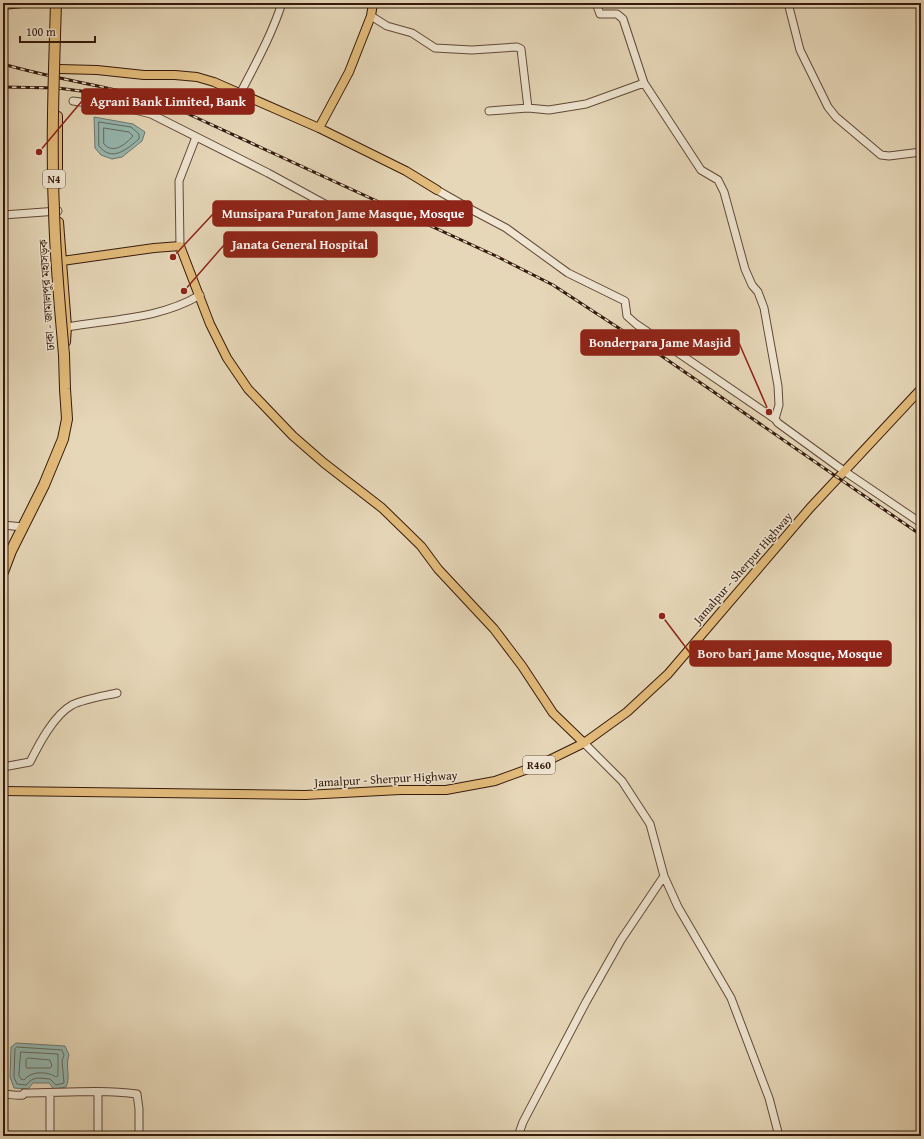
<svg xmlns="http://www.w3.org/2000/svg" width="924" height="1139" font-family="'Gentium Book Plus','Noto Serif Bengali',serif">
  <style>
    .water { fill: #96b9b2; stroke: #6f7970 }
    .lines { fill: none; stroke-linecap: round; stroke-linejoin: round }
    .shore { stroke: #666a5f; stroke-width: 1 }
    .minor-casing { stroke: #614937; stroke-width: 9 }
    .major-casing { stroke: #351a0c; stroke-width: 10 }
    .highway-casing { stroke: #351a0c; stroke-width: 12 }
    .minor { stroke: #efe5d1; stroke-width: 7 }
    .major { stroke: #e3bc7c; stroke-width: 8 }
    .highway { stroke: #e3bc7c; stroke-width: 10 }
    .rail-casing { stroke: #351a0c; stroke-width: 3 }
    .rail { stroke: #efe5d1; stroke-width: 1.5; stroke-dasharray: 4.5; stroke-linecap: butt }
    .highway-bridge-casing { stroke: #351a0c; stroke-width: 12; stroke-linecap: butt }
    .highway-bridge { stroke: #e3bc7c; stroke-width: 10 }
    .labels { text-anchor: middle; stroke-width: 3; stroke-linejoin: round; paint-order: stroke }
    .shield { fill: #efe5d1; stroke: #6d5747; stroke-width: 1 }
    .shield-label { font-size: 11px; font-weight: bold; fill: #351a0c }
    .street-label { font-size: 12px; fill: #351a0c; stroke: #efe5d1 }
    .leader { fill: none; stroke: #8f2418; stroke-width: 1.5 }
    .callout-dot { fill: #8f2418; stroke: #efe5d1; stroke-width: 1.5 }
    .callout { fill: #8f2418; stroke: #8f2418; stroke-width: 1.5 }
    .callout-label { font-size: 13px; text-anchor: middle; font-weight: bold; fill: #fff }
  </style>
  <rect width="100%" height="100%" fill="#e6d7b8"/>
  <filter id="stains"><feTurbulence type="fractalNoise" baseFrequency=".005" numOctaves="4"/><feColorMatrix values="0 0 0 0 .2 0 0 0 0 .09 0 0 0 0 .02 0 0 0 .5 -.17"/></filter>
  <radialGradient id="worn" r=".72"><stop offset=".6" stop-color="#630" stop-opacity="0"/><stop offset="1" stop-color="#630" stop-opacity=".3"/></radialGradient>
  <path class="water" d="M94 117 133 124 145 132 142 141 122 157 112 159 101 155 95 148Z
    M16 1043 65 1046 69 1055C65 1066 71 1077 66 1087L54 1089 49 1083H33L28 1089 14 1088 10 1077 11 1047Z"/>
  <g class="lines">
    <path class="shore" d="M99 122 131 127 139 134V139C127 149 112 163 99 146Z
      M104 128 129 132 133 136C126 144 113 155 104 144Z
      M17 1047 62 1050 64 1055 62 1061 64 1083 56 1085 50 1079C38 1078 34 1076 26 1085L17 1084 14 1077 15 1049Z
      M21 1052 58 1054V1076L56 1077C47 1071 31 1071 24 1080L21 1079 19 1076Z
      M28 1058 50 1060 52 1066 50 1068H27L26 1067V1060Z"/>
    <defs>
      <path id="minor" d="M596 3 600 14H617L623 19 644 83 701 170 718 180 724 192 745 269 752 285 758 292 764 308 778 386 779 405 775 419
        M788 3 800 50 828 107 836 117 881 155 889 156 921 152
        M371 16 387 26 412 33 435 48 472 50 517 47 521 49 528 108
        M241 92C256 63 272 34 282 3
        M73 101 131 109 151 114 268 173 334 209
        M489 111 528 108 549 110 586 104 644 83
        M437 190 472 210 506 228 568 273 625 301 627 316 636 324 775 419 778 423 844 471 921 523
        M3 215 58 211
        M180 246 179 181 196 137
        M67 327C112 319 160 319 200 295
        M3 525 23 527
        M584 743 622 781 650 824 664 876 678 907 731 998 769 1098 779 1136
        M3 767 30 762C39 744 54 715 72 705 84 699 104 696 117 693
        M98 1093V1136
        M3 1094C10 1094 16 1096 23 1095L24 1093C61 1093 100 1089 137 1094L139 1109V1136
        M50 1136V1093
        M518 1136 523 1122 586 1002 621 940 664 876"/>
      <path id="major" d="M3 5 22 3
        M59 69 97 70 144 75H175L197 77 214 82 319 128 406 171 437 190
        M58 116V184
        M319 128 349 72 371 16 373 3
        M59 222 67 327 66 342
        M62 261 154 248 180 246 210 324 227 358 248 389 293 436 324 463 382 508 421 546 438 569 494 629 522 666 553 713 584 743
        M3 791 305 795 400 790H446L495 781 539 765 584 743 627 712 668 674 810 508 921 389"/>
      <path id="highway" d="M3 572 11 551 44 485 63 439 67 419 65 389 64 355"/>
    </defs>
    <use href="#minor" class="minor-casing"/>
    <use href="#major" class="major-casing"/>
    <use href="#highway" class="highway-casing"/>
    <use href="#minor" class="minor"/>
    <use href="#major" class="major"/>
    <use href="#highway" class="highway"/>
    <defs>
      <path id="rail" d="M3 64C47 77 93 84 138 95 153 99 169 106 184 112L496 256 553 285 663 357 921 535
        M3 87 58 88 126 97"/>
    </defs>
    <use href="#rail" class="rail-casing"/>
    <use href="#rail" class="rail"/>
    <defs>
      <path id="highway-bridge" d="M56 3C54 72 51 141 54 210 55 258 60 307 64 355"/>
    </defs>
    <use href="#highway-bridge" class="highway-bridge-casing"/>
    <use href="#highway-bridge" class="highway-bridge"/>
  </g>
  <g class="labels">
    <g class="shield">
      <rect x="43" y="170" width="22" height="18" rx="3"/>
      <rect x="523" y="756" width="32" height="18" rx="3"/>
    </g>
    <g class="shield-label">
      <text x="54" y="183">N4</text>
      <text x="539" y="769">R460</text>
    </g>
    <g class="street-label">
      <text transform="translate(47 295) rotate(-94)" y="4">ঢাকা - জামালপুর মহাসড়ক</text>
      <text transform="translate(743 568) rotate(-49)" y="4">Jamalpur - Sherpur Highway</text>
      <text transform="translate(386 779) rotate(-3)" y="4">Jamalpur - Sherpur Highway</text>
    </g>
  </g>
  <path class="leader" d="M39 152L82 101M173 257L213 214M184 291L224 245M769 412L739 343M662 616L690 653"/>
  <g class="callout-dot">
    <circle cx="39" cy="152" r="4"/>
    <circle cx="173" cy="257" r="4"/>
    <circle cx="184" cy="291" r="4"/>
    <circle cx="769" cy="412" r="4"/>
    <circle cx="662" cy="616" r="4"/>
  </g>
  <g class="callout">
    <rect x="82" y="89" width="172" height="25" rx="4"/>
    <rect x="213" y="201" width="259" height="25" rx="4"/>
    <rect x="224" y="232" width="153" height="25" rx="4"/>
    <rect x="581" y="330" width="158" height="25" rx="4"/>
    <rect x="690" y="641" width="201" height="25" rx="4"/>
  </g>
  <g class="callout-label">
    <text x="168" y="106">Agrani Bank Limited, Bank</text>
    <text x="343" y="218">Munsipara Puraton Jame Masque, Mosque</text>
    <text x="300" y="249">Janata General Hospital</text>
    <text x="660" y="347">Bonderpara Jame Masjid</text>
    <text x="790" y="658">Boro bari Jame Mosque, Mosque</text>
  </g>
  <rect width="924" height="1139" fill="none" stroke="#e6d7b8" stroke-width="16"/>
  <rect x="4" y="4" width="916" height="1131" fill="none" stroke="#351a0c" stroke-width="2"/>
  <rect x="8" y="8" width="908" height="1123" fill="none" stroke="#351a0c"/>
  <path d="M20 36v6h75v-6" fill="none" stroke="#351a0c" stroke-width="2"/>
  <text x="26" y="36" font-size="12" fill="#351a0c" stroke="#efe5d1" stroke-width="3" paint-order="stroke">100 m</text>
  <rect width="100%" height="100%" filter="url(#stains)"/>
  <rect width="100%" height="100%" fill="url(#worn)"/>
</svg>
